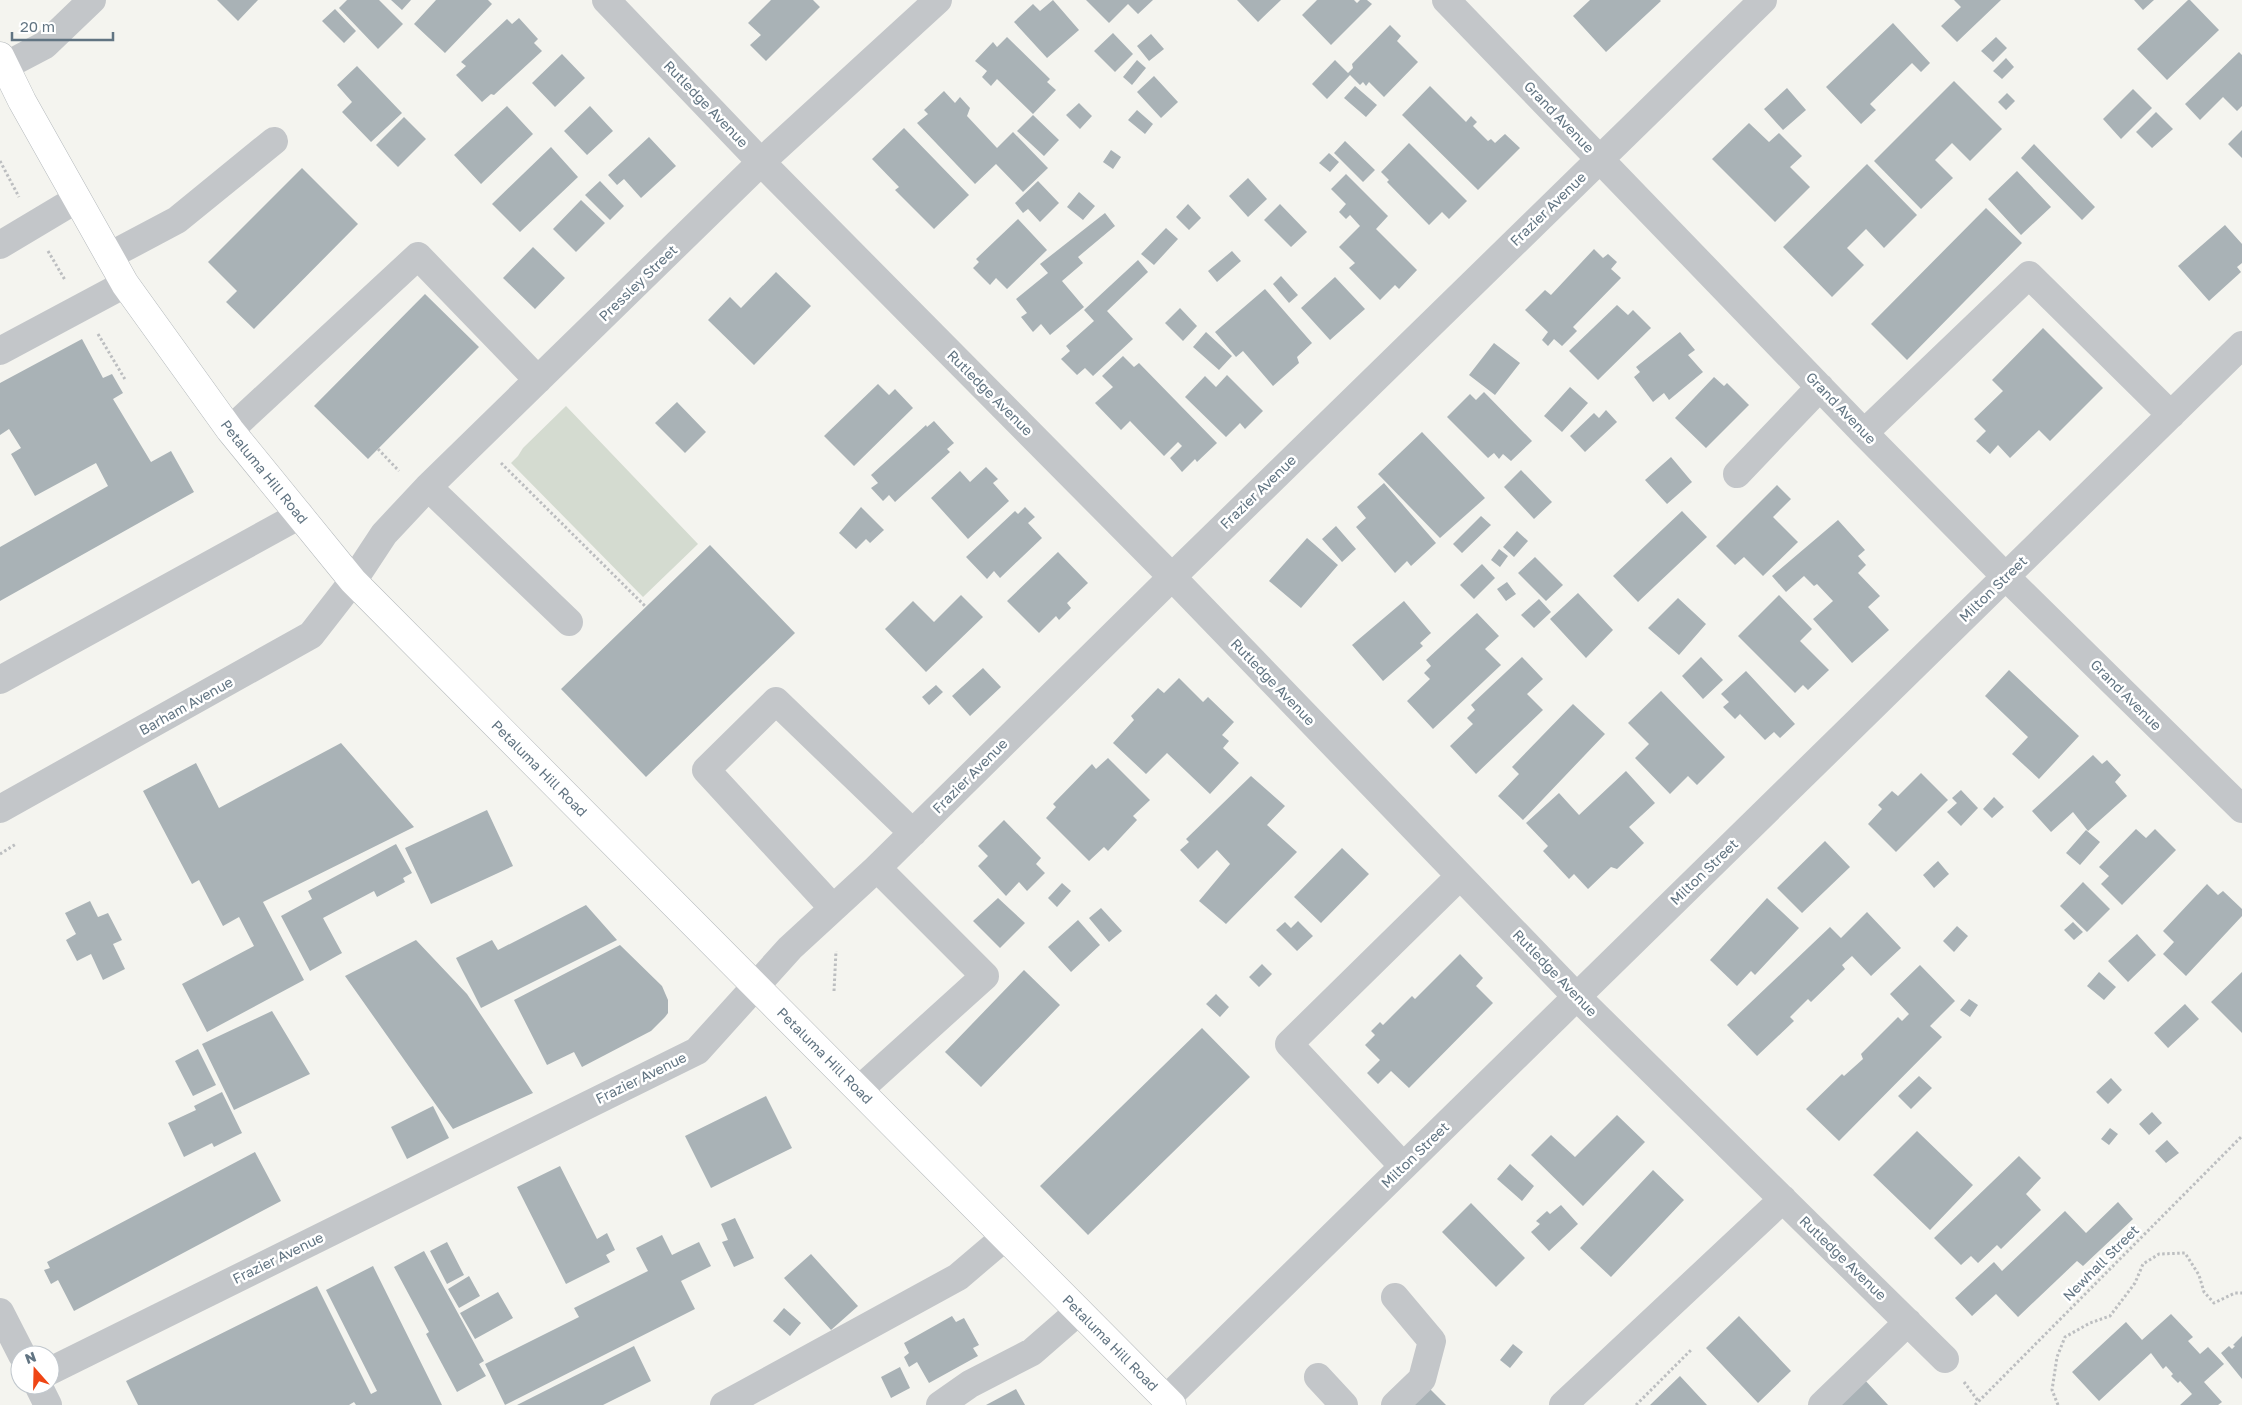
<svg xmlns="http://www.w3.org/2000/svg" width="2242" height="1405" font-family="'Golos Text',sans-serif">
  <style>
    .green { fill: #d4dbd0 }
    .building { fill: #a9b2b6 }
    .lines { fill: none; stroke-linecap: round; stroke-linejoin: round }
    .major-casing { stroke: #b3b8bb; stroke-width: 29 }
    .path { stroke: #bcbec0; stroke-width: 3; stroke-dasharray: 2.5 2.5; stroke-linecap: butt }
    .minor { stroke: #c3c6c9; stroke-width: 28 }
    .major { stroke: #fff; stroke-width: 28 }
    .labels { text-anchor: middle; stroke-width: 5; stroke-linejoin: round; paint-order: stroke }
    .street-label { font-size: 14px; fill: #617482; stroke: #fff }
  </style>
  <rect width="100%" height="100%" fill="#f4f4ef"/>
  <path class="green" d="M566 406 698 544 643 597 511 463 518 456 523 448Z"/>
  <path class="building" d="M217 0H258L238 21Z
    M347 0H379L403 24 378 49 339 8Z
    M391 0H411L402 10Z
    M436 0H488L492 4 445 53 414 24Z
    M771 0H813L820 7 766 61 750 45 761 35 748 23Z
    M1053 0 1079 30 1047 58 1014 22 1033 4 1040 11Z
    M1086 0H1153L1138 14 1128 4 1109 23Z
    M1237 0H1281L1258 22Z
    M1317 0H1354L1357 3 1360 0H1367L1372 4 1331 45 1302 15Z
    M1590 0H1660L1661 1 1606 52 1573 16Z
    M1954 0H2001L1957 42 1941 26 1961 7Z
    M2134 0H2154L2143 10Z
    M2188 0H2190L2219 30 2167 80 2137 49Z
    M335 9 356 31 344 43 322 21Z
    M519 18 538 39 534 43 542 51 494 95 491 94 482 102 456 75 466 66 461 62 507 19 512 24Z
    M1893 23 1930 63 1921 72 1912 63 1870 104 1876 110 1861 124 1826 87Z
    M1390 25 1401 36 1397 41 1418 62 1384 97 1369 82 1366 86 1363 82 1360 85 1350 75 1327 99 1312 84 1335 60 1348 73 1353 68 1352 64Z
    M1113 33 1133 54 1115 72 1094 51Z
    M1151 34 1164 49 1149 61 1137 46Z
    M1007 37 1050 79 1047 82 1056 90 1033 114 997 79 991 86 982 77 987 71 975 61 993 42 997 47Z
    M1996 37 2007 48 1993 62 1981 51Z
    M2239 52 2242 55V106L2237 111 2223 97 2200 120 2185 104Z
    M562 54 585 78 555 107 532 83Z
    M2006 58 2014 67 2002 79 1993 71Z
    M1137 60 1146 68 1132 85 1123 77Z
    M357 66 402 113 371 142 342 112 352 102 337 85Z
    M1154 76 1178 102 1161 118 1137 92Z
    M1954 81 2002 129 1970 161 1952 143 1935 160 1953 178 1921 209 1874 161Z
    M1355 86 1377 105 1366 117 1344 98Z
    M1430 86 1466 122 1471 116 1477 122 1473 126 1488 141 1491 139 1495 143 1505 134 1520 148 1478 190 1402 115Z
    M1787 88 1806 110 1783 130 1764 109Z
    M2133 89 2152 108 2121 139 2103 119Z
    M944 91 955 103 960 97 970 108 967 116 997 148 1013 132 1048 168 1023 192 996 164 975 184 917 123 928 114 924 110Z
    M2007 93 2015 101 2006 110 1998 102Z
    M1079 103 1092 116 1080 129 1066 115Z
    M507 106 533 134 481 184 454 155Z
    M590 106 613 131 587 155 564 131Z
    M1137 110 1153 124 1145 134 1128 120Z
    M2156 112 2173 129 2152 148 2136 132Z
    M1033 115 1059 140 1044 156 1017 131Z
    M404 117 426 139 398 167 376 145Z
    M1749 123 1769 142 1779 133 1802 156 1790 167 1810 187 1775 222 1712 159Z
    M904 128 969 195 934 229 895 190 899 187 872 159Z
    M2242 130V158L2228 144Z
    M649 137 676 166 641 198 624 179 617 185 608 175Z
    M1345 141 1375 170 1363 182 1334 153Z
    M1409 143 1467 201 1449 219 1442 212 1429 225 1387 182 1389 180 1381 172Z
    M2034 144 2095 207 2082 220 2021 158Z
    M551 147 578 177 520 232 492 204Z
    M1111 150 1121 157 1113 169 1103 162Z
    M1329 153 1339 162 1330 172 1319 163Z
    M1867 164 1917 215 1884 248 1866 229 1847 248 1864 265 1832 297 1783 247Z
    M302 168 358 224 254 329 226 302 237 291 208 262Z
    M2017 171 2051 207 2021 235 1988 199Z
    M1346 174 1388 216 1376 229 1417 270 1399 289 1395 285 1380 300 1349 268 1355 263 1339 247 1360 226 1350 215 1346 219 1339 212 1346 204 1331 189Z
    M1248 178 1267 199 1248 217 1229 196Z
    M600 181 624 206 610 220 585 195Z
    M1038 181 1059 203 1040 222 1028 209 1023 213 1015 203Z
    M1079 192 1095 206 1083 220 1067 207Z
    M581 200 605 223 576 252 553 229Z
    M1188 204 1201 218 1189 230 1176 217Z
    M1280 204 1307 232 1291 247 1264 220Z
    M1986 208 2022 243 1907 360 1871 324Z
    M1105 213 1115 226 1078 257 1083 263 1062 281 1084 307 1050 335 1041 324 1033 332 1021 317 1027 313 1016 299 1048 273 1040 264Z
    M1018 219 1047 250 1007 289 996 278 990 285 973 268 979 262 976 259Z
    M2225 225 2242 244V263L2237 267 2241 272 2209 301 2178 266Z
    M1166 228 1178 239 1154 265 1141 254Z
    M533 247 565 278 535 309 503 278Z
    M1594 249 1603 258 1608 254 1617 262 1611 269 1621 278 1573 327 1577 331 1562 346 1554 339 1548 346 1542 340 1548 332 1525 310 1545 290 1551 295Z
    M1232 251 1241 261 1217 282 1208 271Z
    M1138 260 1148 272 1107 311 1133 339 1093 376 1085 368 1077 375 1061 359 1070 351 1066 346 1094 321 1084 310Z
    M776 272 811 306 754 365 708 320 730 297 741 308Z
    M1281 276 1298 295 1289 303 1273 284Z
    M1335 277 1365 309 1330 340 1301 308Z
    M1265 289 1312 343 1297 357 1299 363 1273 386 1243 351 1236 357 1215 332Z
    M425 294 479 347 368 459 314 406Z
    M1617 305 1628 315 1633 310 1651 328 1598 380 1569 351Z
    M1180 308 1197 326 1183 341 1165 323Z
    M2043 328 2103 388 2050 441 2039 430 2010 458 1998 445 1990 454 1976 441 1986 431 1974 419 2003 391 1992 380Z
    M1206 332 1232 356 1219 370 1193 347Z
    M1680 332 1695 350 1688 355 1703 372 1669 400 1664 393 1653 402 1634 377 1640 372 1636 367Z
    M82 339 103 378 112 374 123 393 113 399 151 462 171 451 194 492 0 601V547L108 486 96 463 35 496 11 454 21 448 9 429 0 435V383Z
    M1494 343 1520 363 1495 395 1469 375Z
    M1123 356 1134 367 1139 363 1217 443 1197 462 1195 459 1182 472 1170 458 1182 446 1178 442 1164 456 1130 421 1121 430 1095 403 1113 387 1102 376Z
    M1227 375 1263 411 1245 429 1240 423 1226 437 1185 397 1205 376 1216 387Z
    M1714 377 1724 386 1727 383 1749 405 1706 448 1675 418Z
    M878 384 889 395 895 389 913 408 854 466 824 436Z
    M1570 387 1588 403 1562 432 1544 416Z
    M1484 392 1532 441 1511 461 1503 454 1499 459 1494 453 1488 458 1447 417 1470 394 1476 400Z
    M677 402 706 432 685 453 655 423Z
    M1606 410 1617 422 1585 452 1570 436 1594 413 1599 418Z
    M934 421 954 443 947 449 950 452 895 502 889 495 883 501 871 488 878 483 871 475 926 425 927 427Z
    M1422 432 1485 498 1440 538 1378 474Z
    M1671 457 1692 482 1667 504 1645 480Z
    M986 467 998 479 993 483 1009 501 968 539 931 498 960 471 970 482Z
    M1521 470 1552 502 1534 519 1504 487Z
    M1384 483 1436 543 1411 566 1407 561 1395 573 1356 527 1366 518 1357 507Z
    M1777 485 1791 499 1773 517 1798 542 1763 576 1744 557 1735 565 1716 546Z
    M861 507 884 530 870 543 866 539 856 549 839 533Z
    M1025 507 1035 517 1028 523 1042 538 1000 578 994 571 987 579 966 557 1015 511 1018 514Z
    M1682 511 1707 537 1638 602 1613 576Z
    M1481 516 1491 525 1462 553 1453 544Z
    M1838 520 1865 550 1858 556 1866 565 1858 573 1880 596 1868 607 1889 630 1852 663 1813 619 1833 601 1817 584 1814 586 1804 576 1786 592 1772 576Z
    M1336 526 1356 549 1342 562 1322 539Z
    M1517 531 1528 541 1514 557 1503 547Z
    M1307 538 1338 565 1301 608 1269 581Z
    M710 545 795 633 646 777 561 689Z
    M1499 549 1508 556 1500 567 1491 560Z
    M1058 552 1088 583 1067 603 1071 608 1059 620 1056 616 1039 633 1007 601Z
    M1535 557 1563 585 1546 601 1518 573Z
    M1482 564 1495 578 1474 599 1460 585Z
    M1507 582 1516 594 1506 601 1497 589Z
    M1578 593 1613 630 1586 658 1550 619Z
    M961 595 983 617 926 672 885 629 913 601 934 622Z
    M1779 595 1812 629 1800 641 1829 670 1808 690 1803 685 1795 693 1738 636Z
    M1678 598 1706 624 1679 655 1648 628Z
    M1539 599 1551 612 1534 628 1521 615Z
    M1404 601 1431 633 1420 643 1423 646 1383 681 1352 645Z
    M1477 613 1499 636 1485 649 1501 665 1433 729 1407 701 1430 679 1424 673 1431 666 1426 660Z
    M1522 657 1543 679 1527 694 1543 710 1476 774 1450 746 1473 724 1467 718 1475 710 1471 705Z
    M1701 657 1723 680 1703 699 1682 676Z
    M983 668 1001 687 970 716 952 696Z
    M2009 670 2079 736 2039 779 2012 754 2028 737 1985 696Z
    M1746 671 1795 724 1780 738 1774 732 1765 740 1740 714 1735 719 1723 707 1729 702 1721 694Z
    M1179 678 1203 702 1208 697 1234 722 1222 735 1229 741 1223 748 1239 763 1210 794 1167 753 1146 774 1113 743 1134 720 1131 716 1158 688 1164 693Z
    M936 685 943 692 929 705 922 697Z
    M1661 691 1725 757 1697 785 1688 776 1670 794 1635 758 1649 744 1628 723Z
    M1573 704 1605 734 1523 820 1498 796 1519 774 1512 767Z
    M341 743 414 827 263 902 304 980 207 1032 182 984 254 946 239 917 223 926 199 880 192 884 143 791 196 763 219 808Z
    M2093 755 2102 764 2107 760 2121 775 2115 782 2127 796 2088 831 2073 812 2051 832 2032 811Z
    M1108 758 1150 800 1133 816 1137 820 1108 851 1104 847 1089 861 1046 818 1056 807 1053 804 1092 764 1096 769Z
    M1626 771 1655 803 1629 827 1644 843 1617 869 1611 867 1588 889 1574 874 1569 879 1543 851 1548 846 1526 823 1559 793 1579 815Z
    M1921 773 1948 800 1896 852 1868 824 1882 809 1878 805 1892 791 1898 796Z
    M1251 776 1285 806 1267 825 1297 852 1226 924 1199 901 1230 864 1217 850 1198 869 1180 850 1189 842 1186 839Z
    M1961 790 1978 808 1961 826 1947 812 1957 803 1952 798Z
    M1994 797 2004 807 1992 818 1983 809Z
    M487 810 513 866 431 904 405 848Z
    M1004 820 1041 858 1036 864 1045 873 1027 891 1019 882 1006 896 978 866 988 856 978 846Z
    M2136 829 2146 838 2155 829 2176 850 2122 905 2101 884 2109 876 2099 867Z
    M2086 830 2100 842 2080 865 2066 853Z
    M1825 841 1850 867 1802 913 1777 888Z
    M396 844 412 873 403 878 405 882 377 897 374 891 323 918 342 953 310 971 281 916 312 899 308 891Z
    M1342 848 1369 874 1321 923 1294 897Z
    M1938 861 1949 874 1934 888 1923 875Z
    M2083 882 2110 909 2087 932 2060 906Z
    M1062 883 1071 891 1057 907 1048 898Z
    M2207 884 2218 895 2223 891 2242 909V916L2186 976 2163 954 2174 942 2163 931Z
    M998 898 1025 923 1000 948 973 921Z
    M1767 898 1799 928 1755 975 1751 971 1737 986 1710 960Z
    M90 901 98 917 108 913 122 940 113 944 125 969 103 980 91 954 77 961 66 940 76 934 65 913Z
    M586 905 617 940 481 1008 456 958 492 940 498 950Z
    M1101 908 1122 931 1109 942 1089 918Z
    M1867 912 1901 948 1871 976 1852 956 1842 965 1845 969 1811 1002 1808 999 1790 1017 1794 1021 1757 1056 1727 1025 1830 927 1841 938Z
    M1078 920 1100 945 1071 972 1048 947Z
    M1298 921 1313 936 1297 951 1276 930 1285 922 1291 928Z
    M2073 922 2083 932 2074 940 2064 930Z
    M1957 926 1968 936 1954 952 1943 941Z
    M2137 934 2156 955 2128 982 2108 961Z
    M416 940 467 994 533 1093 453 1129 345 976Z
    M620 945 662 986 668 1000V1013L665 1017 651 1031 582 1067 574 1052 547 1065 514 1000Z
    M1460 954 1483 978 1476 986 1493 1003 1409 1088 1391 1071 1378 1084 1367 1073 1380 1060 1365 1045 1375 1035 1371 1031 1380 1022 1383 1025 1412 996 1415 999Z
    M1262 964 1272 974 1259 987 1249 977Z
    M1920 965 1955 1001 1930 1026 1942 1037 1839 1141 1806 1109 1842 1074 1844 1076 1863 1059 1861 1054 1898 1017 1902 1021 1909 1014 1890 994Z
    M1024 970 1060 1005 981 1087 945 1052Z
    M2099 972 2116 987 2104 1000 2087 986Z
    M2242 972V1033L2211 1002Z
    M1216 994 1229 1007 1220 1017 1206 1004Z
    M1969 999 1978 1005 1970 1017 1960 1010Z
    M2185 1004 2199 1019 2168 1048 2154 1033Z
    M272 1011 310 1074 234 1110 202 1044Z
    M1202 1028 1250 1077 1088 1235 1040 1186Z
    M198 1049 216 1085 193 1096 175 1061Z
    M1919 1076 1932 1088 1911 1109 1898 1096Z
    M2111 1078 2122 1090 2108 1104 2096 1092Z
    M222 1092 242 1133 214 1147 212 1143 184 1157 168 1123 196 1110 194 1106Z
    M766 1096 792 1148 711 1188 685 1136Z
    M433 1106 449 1138 407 1159 391 1127Z
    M2152 1112 2162 1123 2149 1135 2139 1124Z
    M1617 1115 1645 1142 1583 1206 1531 1155 1551 1135 1575 1157Z
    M2110 1128 2118 1134 2109 1145 2101 1139Z
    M1917 1131 1973 1185 1930 1230 1873 1175Z
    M2167 1140 2179 1153 2166 1163 2155 1151Z
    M255 1152 281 1201 74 1311 58 1280 51 1284 44 1270 50 1268 47 1262Z
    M2019 1156 2041 1178 2026 1194 2041 1210 2001 1249 1997 1245 1978 1263 1971 1256 1961 1265 1934 1238Z
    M1510 1164 1534 1186 1522 1201 1497 1179Z
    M560 1166 597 1239 607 1233 615 1250 606 1255 610 1262 566 1284 517 1187Z
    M1653 1170 1684 1200 1611 1277 1580 1248Z
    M2118 1202 2133 1219 2083 1266 2077 1261 2018 1317 1996 1294 1972 1316 1955 1298 1994 1262 2002 1271 2065 1211 2086 1233Z
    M1471 1203 1525 1258 1496 1287 1442 1232Z
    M1561 1205 1578 1224 1549 1251 1531 1232 1540 1224 1536 1221 1547 1211 1550 1214Z
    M735 1218 754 1258 734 1267 722 1242 728 1240 721 1224Z
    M662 1235 672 1255 699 1242 711 1266 681 1281 695 1309 505 1405 485 1364 579 1317 574 1308 648 1271 636 1248Z
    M447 1242 464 1275 447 1284 430 1251Z
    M424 1251 484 1361 479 1364 486 1376 457 1392 426 1334 429 1332 394 1267Z
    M811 1254 858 1306 831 1330 784 1278Z
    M373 1266 442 1405H356L354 1402 349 1405H138L126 1381 317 1286 371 1394 377 1391 326 1290Z
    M469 1276 480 1296 459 1308 448 1289Z
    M498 1292 513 1318 475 1339 460 1313Z
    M784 1308 801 1323 790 1336 773 1321Z
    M2171 1314 2193 1337 2188 1341 2200 1354 2208 1347 2224 1364 2204 1382 2222 1402 2218 1405H2180L2192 1394 2180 1381 2178 1383 2171 1376 2173 1374 2166 1366 2163 1369 2151 1353 2099 1401 2072 1372 2126 1322 2142 1340Z
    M952 1316 956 1322 964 1318 979 1345 973 1348 978 1356 929 1383 917 1362 909 1367 904 1357 909 1353 904 1343Z
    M1739 1316 1791 1371 1758 1403 1706 1348Z
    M2242 1336V1379L2221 1353 2229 1346 2232 1349 2235 1346 2233 1345Z
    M1513 1344 1523 1352 1510 1368 1500 1360Z
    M634 1346 651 1381 603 1405H517Z
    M900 1367 910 1388 891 1398 881 1377Z
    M1680 1376 1707 1405H1650Z
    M1863 1378 1888 1405H1835Z
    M1429 1388 1446 1405H1412Z
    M1016 1389 1025 1405H986Z"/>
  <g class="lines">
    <defs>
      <g id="major">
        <path id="s1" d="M0 56 22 101 125 284 230 430 353 581 1172 1405"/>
      </g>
    </defs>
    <use href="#major" class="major-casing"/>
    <path class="path" d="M0 161 19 197
      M48 251 65 280
      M98 334 126 381
      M378 449 399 471
      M501 463 646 607
      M0 854 16 844
      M834 991 836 951
      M1964 1382 1979 1402
      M1636 1405 1692 1349
      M1975 1405 2242 1136
      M2058 1405 2052 1390 2057 1357 2065 1337 2090 1323 2110 1316 2135 1283 2143 1264 2159 1254 2185 1253 2199 1275 2204 1292 2214 1303 2235 1293H2242"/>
    <path class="minor" d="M606 0 761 162 1172 577 1577 997 1945 1359
      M1446 0 1864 433 2006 577 2242 809
      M5 66 45 45 92 0
      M0 245 77 199
      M109 256 177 220 274 141
      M0 351 125 284
      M230 430 418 256 538 380
      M1864 433 2029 275 2171 415
      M1737 474 1820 387
      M428 487 569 622
      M0 680 300 515
      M0 809 311 635 353 581 384 534 428 487 761 162 938 0
      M833 908 706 770 776 701 913 833
      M860 1089 985 976 877 868
      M1403 1166 1289 1044 1460 876
      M1395 1297 1432 1341 1422 1379 1395 1405
      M0 1312 22 1355
      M50 1371 697 1051 790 948 877 868 1172 577 1763 0
      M1318 1377 1344 1405
      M38 1385 48 1405
      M1166 1399 2242 345
      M724 1405 958 1277 1005 1237
      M940 1405 970 1384 1032 1352 1079 1311
      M1563 1405 1783 1199
      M1822 1405 1908 1322"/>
    <use href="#major" class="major"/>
  </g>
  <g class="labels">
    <g class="street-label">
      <text transform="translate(706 104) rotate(46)" y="5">Rutledge Avenue</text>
      <text transform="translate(1559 117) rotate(46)" y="5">Grand Avenue</text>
      <text transform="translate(1548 209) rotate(-44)" y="5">Frazier Avenue</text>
      <text transform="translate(638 283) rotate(-44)" y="5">Pressley Street</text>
      <text transform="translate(990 393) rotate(45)" y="5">Rutledge Avenue</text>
      <text transform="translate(1841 408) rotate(46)" y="5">Grand Avenue</text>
      <text dy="5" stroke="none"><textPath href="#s1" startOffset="494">Petaluma Hill Road</textPath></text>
      <text transform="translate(1258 492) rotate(-44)" y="5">Frazier Avenue</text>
      <text transform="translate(1993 589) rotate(-44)" y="5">Milton Street</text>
      <text transform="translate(1273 682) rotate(46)" y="5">Rutledge Avenue</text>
      <text transform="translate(2126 695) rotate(45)" y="5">Grand Avenue</text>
      <text transform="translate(186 706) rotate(-29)" y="5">Barham Avenue</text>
      <text dy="5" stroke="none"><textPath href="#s1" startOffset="899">Petaluma Hill Road</textPath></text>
      <text transform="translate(970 776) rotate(-45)" y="5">Frazier Avenue</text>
      <text transform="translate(1704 872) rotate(-44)" y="5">Milton Street</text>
      <text transform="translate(1555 973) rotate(46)" y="5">Rutledge Avenue</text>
      <text dy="5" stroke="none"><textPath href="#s1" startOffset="1304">Petaluma Hill Road</textPath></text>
      <text transform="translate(641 1078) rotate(-26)" y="5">Frazier Avenue</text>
      <text transform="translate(1415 1155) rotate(-44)" y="5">Milton Street</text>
      <text transform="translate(278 1258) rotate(-26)" y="5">Frazier Avenue</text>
      <text transform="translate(1843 1258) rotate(44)" y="5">Rutledge Avenue</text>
      <text transform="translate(2101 1263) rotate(-45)" y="5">Newhall Street</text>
      <text dy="5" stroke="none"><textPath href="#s1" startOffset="1709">Petaluma Hill Road</textPath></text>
    </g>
  </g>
  <g transform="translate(35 1370) rotate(340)"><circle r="24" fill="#ffffff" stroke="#c0c7cd"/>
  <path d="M0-4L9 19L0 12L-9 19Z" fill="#ef4514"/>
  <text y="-8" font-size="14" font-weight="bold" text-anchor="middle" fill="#617482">N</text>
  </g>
  <path d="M12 32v8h101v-8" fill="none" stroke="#617482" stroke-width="2.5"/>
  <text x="20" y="32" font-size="15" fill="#617482" stroke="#ffffff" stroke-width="4" paint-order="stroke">20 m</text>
</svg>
